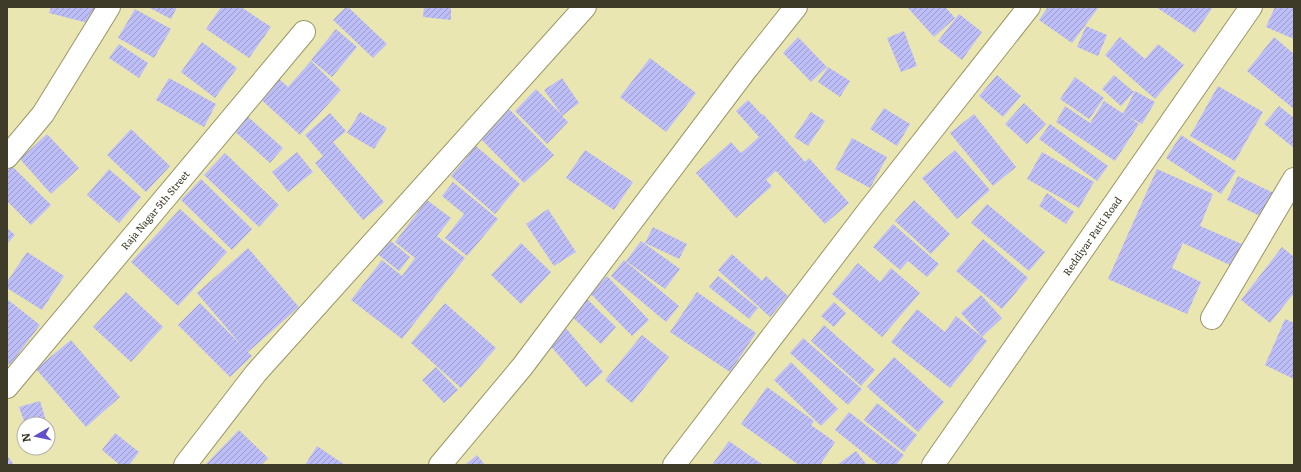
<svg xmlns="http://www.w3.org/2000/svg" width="1301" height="472" font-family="Literata,serif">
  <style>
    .building { fill: url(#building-hatch) }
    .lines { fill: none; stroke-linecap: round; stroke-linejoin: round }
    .minor-casing { stroke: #999666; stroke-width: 24 }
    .tertiary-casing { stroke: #999666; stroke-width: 24 }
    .minor { stroke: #fff; stroke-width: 22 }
    .tertiary { stroke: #fff; stroke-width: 22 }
    .labels { text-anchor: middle; stroke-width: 3; stroke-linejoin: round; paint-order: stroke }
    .street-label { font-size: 10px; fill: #3e3c28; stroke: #fff }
  </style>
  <defs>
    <pattern id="building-hatch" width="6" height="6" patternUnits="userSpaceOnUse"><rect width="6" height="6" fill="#bdbdf7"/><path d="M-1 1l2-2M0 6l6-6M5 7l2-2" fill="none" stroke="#9b9bc8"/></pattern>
  </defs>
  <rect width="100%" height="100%" fill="#e9e6b2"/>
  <path class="building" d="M51 7H97L92 24 49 13Z
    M148 7H177L171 19Z
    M221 7H241L271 27 249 58 206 29Z
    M346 7H348L387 44 373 58 333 20Z
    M424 7H451V20L423 17Z
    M907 7H945L955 18 934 37Z
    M1048 7H1097L1098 8 1072 43 1039 20Z
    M1156 7H1213L1195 33Z
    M1275 7H1294V39L1266 27Z
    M135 9 171 29 154 58 118 38Z
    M959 14 982 32 962 60 938 41Z
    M1086 26 1107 35 1098 56 1077 47Z
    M336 29 357 47 332 77 311 60Z
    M904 31 917 66 901 72 887 38Z
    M798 37 827 67 811 82 783 53Z
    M1120 37 1145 59 1158 44 1184 65 1155 99 1105 55Z
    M1274 37 1294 54V109L1247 71Z
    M202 42 237 68 215 98 181 72Z
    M119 44 148 63 139 78 109 58Z
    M650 58 696 93 666 132 620 97Z
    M311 61 341 90 300 135 255 94 274 74 288 87Z
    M828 67 850 81 840 97 818 82Z
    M997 75 1021 96 1003 117 979 96Z
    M1114 75 1134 92 1121 106 1102 89Z
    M1075 77 1104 98 1089 119 1060 99Z
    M169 78 216 104 204 127 156 100Z
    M562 78 579 103 562 116 568 122 547 144 515 111 536 89 562 115 544 90Z
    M1218 86 1263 112 1235 161 1190 136Z
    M1135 91 1155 102 1142 124 1123 114Z
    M748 100 762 115 763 114 805 162 809 158 849 203 825 224 776 171 766 180 772 186 736 218 696 173 731 142 741 153 759 137 736 111Z
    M1104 101 1139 124 1115 161 1056 122 1065 106 1090 123Z
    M1024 103 1046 124 1027 144 1005 124Z
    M1279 106 1294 118V148L1264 124Z
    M508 108 554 155 524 183 479 137Z
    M884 108 910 124 897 146 870 129Z
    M360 112 387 128 374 149 347 133Z
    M811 112 825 121 808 146 794 137Z
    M330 113 346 131 333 142 384 202 363 220 315 163 323 156 305 135Z
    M974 114 1016 167 993 186 950 133Z
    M246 115 283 148 270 163 232 129Z
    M1050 124 1108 166 1097 181 1039 139Z
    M131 129 170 166 146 192 107 155Z
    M47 134 79 168 51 194 20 159Z
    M1181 135 1236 171 1221 194 1166 158Z
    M852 138 887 157 870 188 835 169Z
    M476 146 520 184 495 214 451 176Z
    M585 150 633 182 614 210 566 178Z
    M955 150 990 190 957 219 922 178Z
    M297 152 313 172 288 192 272 172Z
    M1042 152 1094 182 1079 208 1027 179Z
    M225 153 279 205 259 227 204 175Z
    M12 166 51 205 31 225 7 201V171Z
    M109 169 141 197 119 223 87 195Z
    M1157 169 1213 194 1200 226 1244 245 1234 267 1183 243 1172 268 1201 282 1187 314 1108 279Z
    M1238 176 1278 195 1266 219 1227 200Z
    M201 179 252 229 232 250 181 200Z
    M453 182 498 219 467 256 445 238 464 214 442 196Z
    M1047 193 1074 212 1066 224 1039 206Z
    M427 200 451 218 437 236 465 258 402 339 351 300 382 260 402 276 415 258 395 242Z
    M914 200 950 234 931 254 895 221Z
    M987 204 1045 252 1029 271 971 223Z
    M180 209 227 252 178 306 131 262Z
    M548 209 576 252 554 266 526 224Z
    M893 224 939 264 927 277 908 261 900 270 873 247Z
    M653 227 687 244 679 259 645 243Z
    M7 228 15 235 7 244Z
    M387 238 410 257 399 271 375 252Z
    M983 239 1028 278 1002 309 956 271Z
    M641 241 680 269 665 289 626 261Z
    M521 243 551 272 521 304 491 275Z
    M1282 247 1294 257V293L1270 323 1241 300Z
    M248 248 299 307 248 352 252 356 230 377 178 325 200 303 242 346 197 293Z
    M27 252 64 276 42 310 7 288V282Z
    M732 254 762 281 766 276 788 296 770 317 718 270Z
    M624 260 679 306 666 322 611 276Z
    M858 263 880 282 891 268 920 293 882 337 832 294Z
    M607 276 649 320 632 336 590 293Z
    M718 276 758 308 749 319 709 287Z
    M126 292 163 327 131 362 93 327Z
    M697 292 756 333 730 372 670 332Z
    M981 295 1002 318 982 337 961 313Z
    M584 296 616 327 601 344 568 313Z
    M7 299 40 325 10 365 7 362Z
    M834 302 846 313 834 327 821 316Z
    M445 303 496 348 461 388 411 343Z
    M917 309 945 332 956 316 987 341 950 388 891 342Z
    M1285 319 1294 323V379L1265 365Z
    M824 325 875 370 861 386 811 341Z
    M565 327 603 372 586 387 548 343Z
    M642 335 669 357 632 403 605 380Z
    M803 338 862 389 848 405 790 353Z
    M71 340 120 397 86 427 36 369Z
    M894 357 944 402 918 432 867 387Z
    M791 362 838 409 821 426 774 380Z
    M436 367 458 390 444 403 422 380Z
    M767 387 814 421 811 425 835 442 820 465H799L741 424Z
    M40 401 47 424H25L19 407Z
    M877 403 917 435 904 452 864 420Z
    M849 412 904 455 896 465H879L835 430Z
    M239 430 268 458 261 465H208L206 464Z
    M115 433 139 452 129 465H120L102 450Z
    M729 441 763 465H712Z
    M317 446 345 465H305Z
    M856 451 867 465H837Z
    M7 455 14 465H7Z
    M477 455 485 465H465Z"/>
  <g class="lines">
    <defs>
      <path id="minor" d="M7 157 43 114 109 7
        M1212 318 1294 179
        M7 387 304 32
        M185 465 256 373 585 7
        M440 465 522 367 745 71 796 7
        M674 465 869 210 1029 7"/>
      <path id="tertiary" d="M933 465 1251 7"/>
    </defs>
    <use href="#minor" class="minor-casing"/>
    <use href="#tertiary" class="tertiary-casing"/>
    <use href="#minor" class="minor"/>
    <use href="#tertiary" class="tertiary"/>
  </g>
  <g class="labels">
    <g class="street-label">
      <text transform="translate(155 210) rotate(-50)" y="4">Raja Nagar 5th Street</text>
      <text transform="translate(1092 236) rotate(-55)" y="4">Reddiyar Patti Road</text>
    </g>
  </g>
  <rect width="1301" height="472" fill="none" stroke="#3e3c28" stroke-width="16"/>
  <g transform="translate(36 436) rotate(261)"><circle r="19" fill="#ffffff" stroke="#b2b1a9"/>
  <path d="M0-3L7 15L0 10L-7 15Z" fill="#6150c9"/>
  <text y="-6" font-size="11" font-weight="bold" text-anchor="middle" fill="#3e3c28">N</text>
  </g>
</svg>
